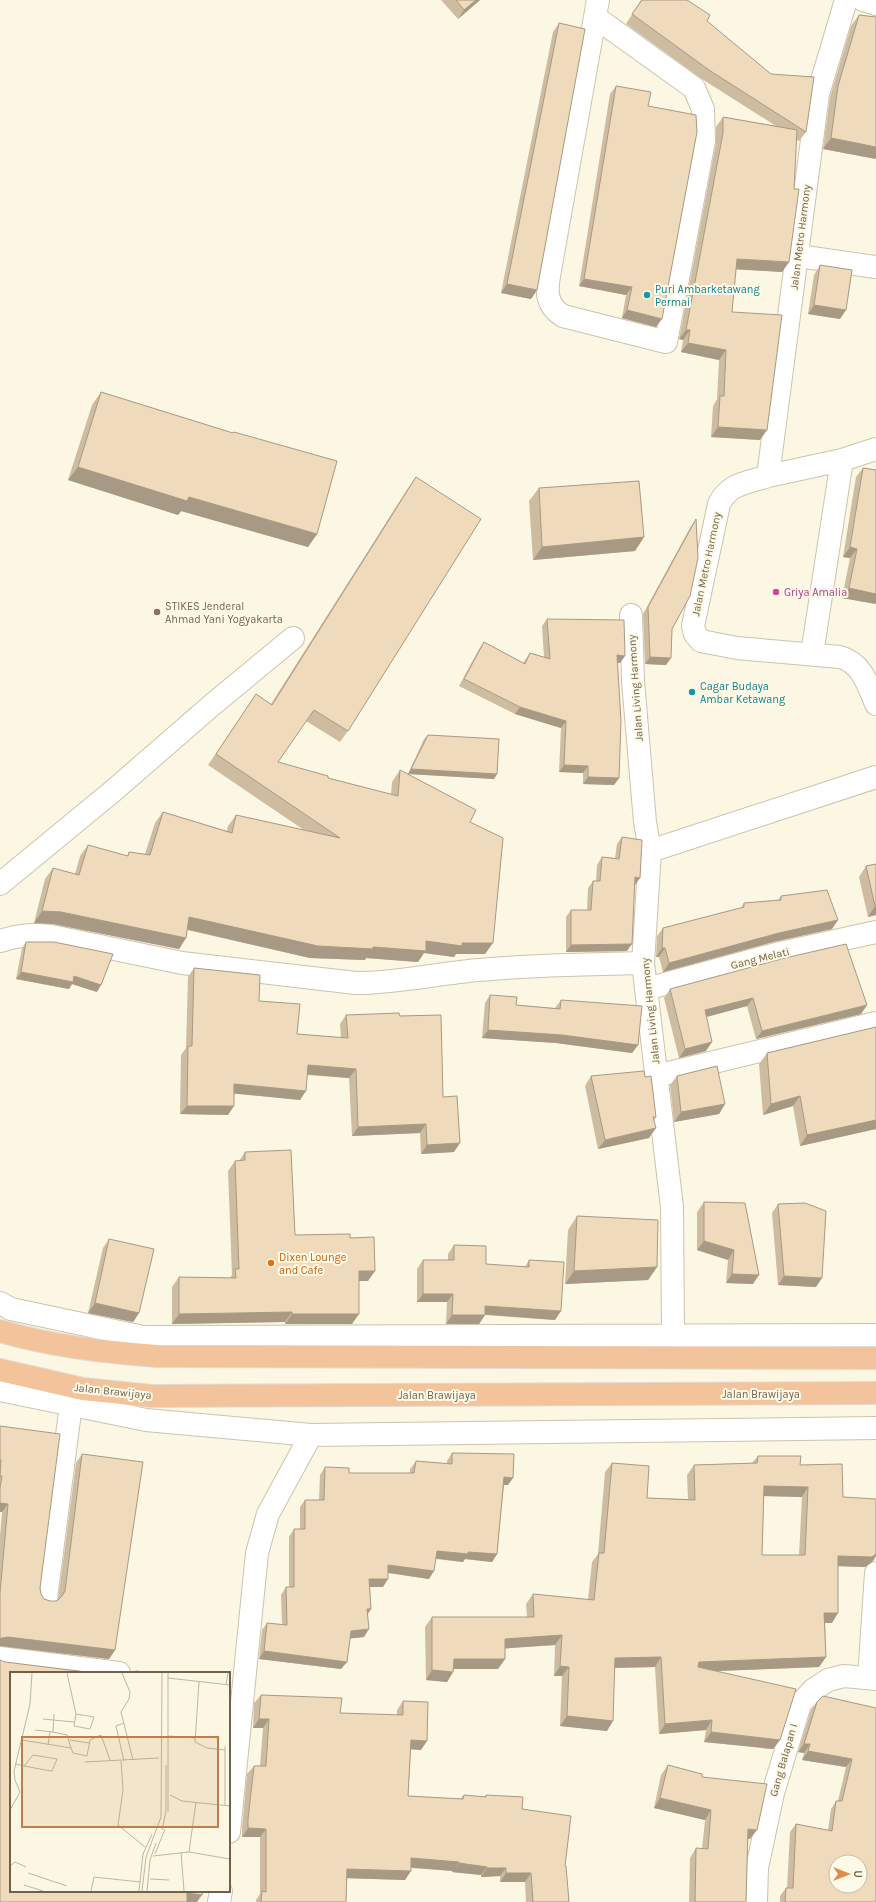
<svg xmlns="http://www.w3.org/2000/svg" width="876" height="1902" font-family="Karla,sans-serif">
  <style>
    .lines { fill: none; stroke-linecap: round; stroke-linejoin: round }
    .minor-casing { stroke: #cec2ad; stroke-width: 24 }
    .highway-casing { stroke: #e0dcd7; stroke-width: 24 }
    .minor { stroke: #fff; stroke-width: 22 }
    .highway { stroke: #f3c49b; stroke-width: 22 }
    .wall { fill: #cebca1; fill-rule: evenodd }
    .shaded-wall { fill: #a79983 }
    .building { fill: #efdbbb; stroke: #a79983; fill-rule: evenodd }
    .culture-dot { fill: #0f9aa8; stroke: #fefae8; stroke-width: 1.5 }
    .hotel-dot { fill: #d1479c; stroke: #fefae8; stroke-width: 1.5 }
    .education-dot { fill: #8d6e63; stroke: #fefae8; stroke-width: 1.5 }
    .food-dot { fill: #e8710a; stroke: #fefae8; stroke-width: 1.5 }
    .labels { text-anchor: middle; stroke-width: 4; stroke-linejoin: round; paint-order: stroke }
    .street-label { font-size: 11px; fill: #72604a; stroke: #fefae8 }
    .culture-label { font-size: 11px; fill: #0d838f; stroke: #fefae8; text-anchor: start }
    .hotel-label { font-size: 11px; fill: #b23c85; stroke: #fefae8; text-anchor: start }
    .education-label { font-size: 11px; fill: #785e54; stroke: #fefae8; text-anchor: start }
    .food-label { font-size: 11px; fill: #c56008; stroke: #fefae8; text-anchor: start }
    .inset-road { fill: none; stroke: #c0b6a0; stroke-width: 1 }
    .view { fill: #c07e4b; fill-opacity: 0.15; stroke: #c07e4b; stroke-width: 2 }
    .inset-edge { fill: none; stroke: #72604a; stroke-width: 2 }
  </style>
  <rect width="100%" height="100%" fill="#fbf7e2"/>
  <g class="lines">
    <defs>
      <path id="minor" d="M846 0 818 94 768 476 842 460 876 449
        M863 0 876 4
        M595 17 694 88 703 109 704 141 666 342 563 316C547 306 546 293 549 276L595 17 598 0
        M798 256 876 267
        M768 476C748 483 729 483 719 504L693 626 695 634 701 641 737 648 840 657C862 663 868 685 876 704
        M631 615 633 681 645 822 650 851 643 963 672 1207 673 1334
        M812 654 842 460
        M650 851 876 777
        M0 884 113 791 212 705 293 638
        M0 941C18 935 32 934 51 936L182 963 356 983C398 983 439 973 480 970 534 965 589 964 643 963
        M646 989 776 954 876 932
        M656 1076 876 1023
        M0 1303 11 1309 143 1337 876 1335
        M0 1390 146 1420 311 1435 876 1428
        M46 1598 71 1404
        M0 1658 119 1673
        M869 1678 876 1573
        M229 1832 257 1553 268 1514 311 1435
        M219 1902 221 1891
        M756 1902 757 1868 773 1793 800 1704 813 1690 828 1680 844 1676 876 1679"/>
      <path id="highway" d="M0 1331C51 1346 104 1352 157 1356L876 1358
        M0 1370 83 1389 152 1396 876 1393"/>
    </defs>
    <use href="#minor" class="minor-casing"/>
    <use href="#highway" class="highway-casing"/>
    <use href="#minor" class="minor"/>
    <use href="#highway" class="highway"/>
  </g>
  <path class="wall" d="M441 0H480L458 19Z
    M641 0H687L806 132 799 141 796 139 789 262 782 272 736 269 732 312 760 440 711 437 713 406 717 399 719 360 681 352 683 340 679 339 716 143V127L723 117 776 126 702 79 626 24Z
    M859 15 876 17V159L823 149 830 97 851 26Z
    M559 23 537 290 531 299 501 293 553 32Z
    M616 86 648 106 656 327 622 318 626 295 579 286 610 94Z
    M820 265 840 319 808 314 814 275Z
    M101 392 233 433 234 432 317 534 308 547 181 511 178 515 68 480 92 405Z
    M863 468 876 470V604L842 598 850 558 843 557 856 477Z
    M416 477 348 731 340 742 306 721 278 762 328 778 391 795 392 782 400 770 470 822 485 954H456L454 957 424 953 418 962 366 958 365 960 310 958 187 930 186 938 179 949 53 924 34 923 45 879 53 868 75 874 80 856 88 845 127 856 129 852 145 854 155 823 163 812 227 831 228 826 236 815 304 830 208 765 256 694 271 704 408 488Z
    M539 488 644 537 635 551 533 560 529 501Z
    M696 519 672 629 666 665 645 664 643 614 691 526Z
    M547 619 620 663H617L619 778 614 785 583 784V773L559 772 561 728 515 714 459 686 479 649 484 642 523 663 525 660 530 653 544 657 542 626Z
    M428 735 497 774 494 779 408 774 424 739Z
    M622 837 635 885H634L627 951 566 952V917L571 910H587L588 888 593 881H596L597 865 602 857 615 858 617 844Z
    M876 864V915L868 917 859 877 866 866Z
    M781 896 832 929 773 942 663 972 659 957H656L657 936 663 928 741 908 744 903 778 900Z
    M26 942 97 992 72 984 69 989 16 979 22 948Z
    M194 968 259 1001 297 1034 341 1038 340 1024 346 1015 400 1016 443 1097 454 1152 421 1154 420 1133 352 1136 349 1078 307 1075 300 1100 234 1093 228 1115 180 1114 181 1055 186 1048 188 977Z
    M670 989 867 1005 861 1014 756 1039 747 1006 706 1017V1051L679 1058 664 998Z
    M490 995 516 1005 555 1008 561 1000 638 1045 632 1053 556 1043 482 1038 485 1003Z
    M876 1027V1129L800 1146 793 1106 763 1115 759 1064 767 1053Z
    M591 1076 645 1077 656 1117 654 1120 649 1138 598 1149 585 1086Z
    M677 1076 725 1104 719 1114 674 1122 670 1085Z
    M245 1152 295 1235 350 1238 368 1281H359L352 1324H285V1322L172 1324V1287L179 1277 230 1278 232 1275 228 1171 235 1161H239Z
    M704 1202 745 1203 753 1284 726 1283 728 1260 697 1250V1212Z
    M778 1204 816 1287 778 1285 772 1213Z
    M577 1216 657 1267 648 1280 565 1284 568 1230Z
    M109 1239 139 1313 133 1322 88 1313 103 1248Z
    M454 1245 486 1264 525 1267 529 1260 555 1320 485 1315 479 1324H446L447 1302H417V1269L423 1260H448V1254Z
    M0 1426 40 1588 41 1594 44 1599 50 1601H57L58 1600 76 1463 82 1454 115 1650 109 1659 0 1646V1536L2 1512H0Z
    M452 1453 508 1485H504L497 1554 492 1562 465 1559 463 1562 436 1559 429 1579 388 1573 383 1587H370L371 1609 368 1614 364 1637 350 1638 347 1662 341 1669 259 1659 262 1630 267 1623 282 1625 281 1595 286 1587H289V1537L294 1529H300V1507L305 1500H319L320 1475 325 1467 349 1473H410V1469L416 1461 447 1464V1461Z
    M758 1456 800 1465 843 1497 873 1561 865 1567 838 1566 832 1623H825L826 1657 819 1667 714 1671 780 1740 773 1749 704 1742 706 1730 659 1734 655 1667 615 1668 607 1731 560 1726 562 1676H554L555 1645 505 1648V1659L498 1669H454L453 1672 447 1682 426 1680 425 1627 432 1617H527L526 1604 533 1594 588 1600 592 1562 598 1554 605 1472 612 1463 647 1498 688 1499 687 1475 694 1465 752 1463ZM764 1496 802 1497 799 1555H762Z
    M261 1695 340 1713 397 1715V1710L403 1701 421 1750 411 1749 408 1796 460 1799 464 1795 485 1797 486 1795 522 1809 565 1866 569 1902H526L525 1882H500V1876L481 1877V1875L452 1872 453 1871 411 1868 405 1880 347 1878 346 1902H256V1900L260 1894V1837H242V1828L247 1774 254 1766H260L263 1728H253L254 1703Z
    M817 1702 876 1708V1902H780V1896L786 1888H787L790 1832 796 1824 828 1830 831 1809 836 1801H838L846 1767 802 1760 804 1753 798 1752 811 1710Z
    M668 1765 702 1777 750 1839 748 1838 746 1902H689L690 1858 696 1848 702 1849 705 1820 654 1808 661 1775Z"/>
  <path class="shaded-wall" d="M476 0H480L458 19 464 10Z
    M831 138 876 147V159L823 149Z
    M737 259 789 262 782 272 730 269Z
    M584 279 632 287 626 295 579 286Z
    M507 284 537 290 531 299 501 293Z
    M814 305 846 310 840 319 808 314Z
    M627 310 662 319 656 327 622 318Z
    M686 330H690L683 340 679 339Z
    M688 343 726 350 719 360 681 352Z
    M718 427 767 430 760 440 711 437Z
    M78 467 189 497 317 534 308 547 181 511 178 515 68 480Z
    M644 537 635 551 533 560 542 547Z
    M850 547 857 549 850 558 843 557Z
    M849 588 876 594V604L842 598Z
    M617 655 625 656 620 663 612 662Z
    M650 657 671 658 666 665 645 664Z
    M520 707 566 721 561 728 515 714Z
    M564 765 588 766 583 773 559 772Z
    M411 769 497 774 494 779 408 774Z
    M588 777 619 778 614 785 583 784Z
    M635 877 640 878 635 885 629 884Z
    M875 906H876V915L868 917Z
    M42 911 61 912 186 938 179 949 53 924 34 923Z
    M189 917 373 947 426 941 462 943H493L485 954H456L454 957 424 953 418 962 366 958 365 960 310 958 181 928Z
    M838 920 832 929 773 942 663 972 669 963 779 933Z
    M632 944 627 951 566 952 571 945Z
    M662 948H665L659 957H656Z
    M21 972 74 976 101 985 97 992 72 984 69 989 16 979Z
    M753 998 747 1006 699 1019 705 1010Z
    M867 1005 861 1014 756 1039 762 1031Z
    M488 1030 562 1035 638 1045 632 1053 556 1043 482 1038Z
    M712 1042 706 1051 679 1058 685 1049Z
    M308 1065 356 1069 349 1078 302 1074Z
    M234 1084 306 1091 300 1100 228 1093Z
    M800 1096 793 1106 763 1115 771 1104Z
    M725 1104 719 1114 674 1122 681 1112Z
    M187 1106H234L228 1115 180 1114Z
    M876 1120V1129L800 1146 807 1135Z
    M426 1124 420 1133 352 1136 358 1127Z
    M656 1128 649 1138 598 1149 605 1140Z
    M460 1143 454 1152 421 1154 427 1145Z
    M704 1241 734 1250 728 1260 697 1250Z
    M657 1267 648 1280 565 1284 574 1271Z
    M359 1271H375L368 1281H352Z
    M732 1274 759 1275 753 1284 726 1283Z
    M784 1276 822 1278 816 1287 778 1285Z
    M423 1294H453L447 1302H417Z
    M95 1303 139 1313 133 1322 88 1313Z
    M485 1306 561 1311 555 1320 479 1314Z
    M292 1312 285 1322 172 1324 179 1314Z
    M292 1314H359L352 1324H285Z
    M452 1315H485L479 1324H446Z
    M504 1477 513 1478 508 1485H499Z
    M764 1486 808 1487 802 1497 757 1496Z
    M0 1503 8 1504 2 1512H0Z
    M437 1551 468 1552 497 1554 492 1562 465 1559 463 1562 432 1558Z
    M876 1554V1556L873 1561 865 1567 832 1566 838 1556Z
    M388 1565 434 1571 429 1579 383 1572Z
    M369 1579H388L383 1587H364Z
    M367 1609H371L365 1617Z
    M824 1613H838L832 1623H818Z
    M369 1629 364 1637 346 1639 351 1631Z
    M562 1635 555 1645 498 1649 505 1639Z
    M8 1637 115 1650 109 1659 0 1646V1639L2 1638Z
    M264 1651 347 1662 341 1669 259 1659Z
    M661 1657 655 1667 608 1668 615 1658Z
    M826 1657 819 1667 692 1672 699 1662Z
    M454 1659H505L498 1669H448Z
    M560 1666 569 1667 562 1676H554Z
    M432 1670 453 1672 447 1682 426 1680Z
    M567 1716 613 1721 607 1731 560 1726Z
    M259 1719H269L263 1728H253Z
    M712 1720 706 1730 659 1734 665 1724Z
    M711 1732 780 1740 773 1749 704 1742Z
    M411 1740 427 1741 421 1750 405 1749Z
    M804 1744H810L804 1753 798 1752Z
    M808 1751 852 1759 846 1767 802 1760Z
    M660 1798 711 1810 705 1820 654 1808Z
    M248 1828 266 1829 260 1837H242Z
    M748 1829 757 1830 750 1839 741 1838Z
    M411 1858 459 1862 453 1871 405 1867Z
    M459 1863 487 1867 481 1875 452 1872Z
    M487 1868H506L500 1876 481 1877Z
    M347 1869 411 1871 405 1880 341 1878Z
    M506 1873H531L525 1882H500Z
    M187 1893 202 1895 197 1902H181Z"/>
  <path class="building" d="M456 0H476L464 10Z
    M642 0H687L710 15 707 21 771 74 814 77 806 132 709 70 632 14Z
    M859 15 876 17V147L831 138 838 86Z
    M559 23 585 29 537 290 507 284Z
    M616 86 651 92 648 106 696 115 697 132 662 319 627 310 632 287 584 279Z
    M723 117 797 130 794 189H799L789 262 737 259 732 312 782 315 767 430 718 427 720 396H724L726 350 688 343 690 330H686L723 133Z
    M820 265 852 270 846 310 814 305Z
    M101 392 233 433 234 432 337 461 317 534 189 497 187 501 78 467Z
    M863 468 876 470V594L849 588 857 549 850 547Z
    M416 477 481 519 348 731 314 710 278 762 328 776V778L398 796 400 770 476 810 470 822 503 838 493 943H462V946L426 941V951L373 947V949L318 946 189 917 186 938 61 912 42 911 53 868 79 875 88 845 128 856 129 852 150 855 163 812 232 833 236 815 340 838 216 754 256 694 272 705Z
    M639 481 644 537 542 547 539 488Z
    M696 519 698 558 690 596 672 629 671 658 650 657 648 607Z
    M547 619 624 620 625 656 617 655 621 721 619 778 588 777V766L564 765 566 721 520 707 464 679 484 642 525 664 530 653 550 659Z
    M428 735 499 739 497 774 411 769Z
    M622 837 642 840 640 878 635 877 632 944 571 945V910H591L593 881H600L602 857 619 859Z
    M876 864V906H875L866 866Z
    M827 890 838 920 779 933 669 963 665 948H662L663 928 744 907V903L781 900V896Z
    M26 942H54L113 954 101 985 74 976 73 982 21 972Z
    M846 944 867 1005 762 1031 753 998 705 1010 712 1042 685 1049 670 989 785 958Z
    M194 968 260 975 259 1001 300 1004 297 1034 348 1038 346 1015 399 1013 400 1016 441 1015 443 1097 457 1096 460 1143 427 1145 426 1124 358 1127 356 1069 308 1065 306 1091 234 1084V1106H187L188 1046H192Z
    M490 995 517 997 516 1005 560 1009 561 1000 642 1006 638 1045 562 1035 488 1030Z
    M876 1027V1120L807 1135 800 1096 771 1104 767 1053Z
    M717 1066 725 1104 681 1112 677 1076Z
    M644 1071 645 1077 651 1076 656 1117H653L656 1128 605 1140 591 1076Z
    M291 1150 295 1235 350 1234V1238L374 1237 375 1271H359V1314H292V1312L179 1314V1277L236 1278 235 1269H239L235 1161 245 1160V1152Z
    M704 1202 745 1203 759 1275 732 1274 734 1250 704 1241Z
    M805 1203 826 1211 822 1278 784 1276 778 1204Z
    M577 1216 658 1220 657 1267 574 1271Z
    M109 1239 154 1249 139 1313 95 1303Z
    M454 1245 486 1246V1264L529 1267V1260L564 1262 561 1311 485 1306V1315H452L453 1294H423V1260H454Z
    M0 1426 60 1434 40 1588 41 1594 44 1599 50 1601H57L62 1596 65 1591 82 1454 143 1462 115 1650 8 1637 2 1638 0 1639V1593L8 1504 0 1503V1488L2 1476H0L1 1460H0Z
    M452 1453 514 1454 513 1478 504 1477 497 1554 468 1552V1554L437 1551 434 1571 388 1565V1579H369L371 1609H367L369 1629 351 1631 347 1662 264 1651 267 1623 287 1625 286 1587H294V1529H305V1500H324L325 1467 349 1468V1473H414L416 1461 452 1464Z
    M758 1456H801L800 1465 842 1464 843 1497 876 1499V1554L872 1557 838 1556V1613H824L826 1657 699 1662 698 1667 796 1689 780 1740 711 1732 712 1720 665 1724 661 1657 615 1658 613 1721 567 1716 569 1667 560 1666 562 1635 505 1639V1659H454L453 1672 432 1670V1617H534L533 1594 594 1600 599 1553H604L612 1463 649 1466 647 1498 695 1500 694 1465 757 1463ZM764 1486 808 1487 805 1555H762Z
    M0 1660 5 1662 95 1673H11V1891H203L202 1895 187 1893V1902H0Z
    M136 1671 153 1673H133Z
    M261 1695 342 1698 340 1713 403 1715V1701L428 1702 427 1741 411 1740 408 1796 463 1799 464 1795 486 1797V1795L523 1797 522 1809 571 1816 565 1866H566L569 1902H533L531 1873H506V1868H487V1867L459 1863V1862L411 1858V1871L347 1869 346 1902H261L262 1891 266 1892V1829L248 1828V1819L254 1766H266L269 1719H259Z
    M823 1696 876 1708V1902H785L786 1888H793L796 1824 832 1831 836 1801H842L852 1759 808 1751 810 1744H804L817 1702ZM836 1862H860V1886H836Z
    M668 1765 702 1774V1777L767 1784 757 1830 748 1829 746 1902H695L696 1848 708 1849 711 1810 660 1798Z"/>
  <g class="culture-dot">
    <circle cx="647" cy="295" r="4"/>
    <circle cx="692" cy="692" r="4"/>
  </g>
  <circle class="hotel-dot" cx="776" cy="592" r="4"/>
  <circle class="education-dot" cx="157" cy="612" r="4"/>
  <circle class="food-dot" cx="271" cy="1263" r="4"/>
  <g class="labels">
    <g class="street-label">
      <text transform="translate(800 237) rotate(-83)" y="4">Jalan Metro Harmony</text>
      <text transform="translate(706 564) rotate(-78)" y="4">Jalan Metro Harmony</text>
      <text transform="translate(635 688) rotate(-94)" y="4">Jalan Living Harmony</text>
      <text transform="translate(760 958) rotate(-14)" y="4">Gang Melati</text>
      <text transform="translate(650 1011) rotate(-96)" y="4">Jalan Living Harmony</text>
      <text transform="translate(113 1391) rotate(6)" y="4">Jalan Brawijaya</text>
      <text x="761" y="1398">Jalan Brawijaya</text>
      <text x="437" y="1399">Jalan Brawijaya</text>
      <text transform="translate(783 1760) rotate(-74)" y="4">Gang Balapan I</text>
    </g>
    <g class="culture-label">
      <text x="655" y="293">Puri Ambarketawang<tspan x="655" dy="13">Permai</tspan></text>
      <text x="700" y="690">Cagar Budaya<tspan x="700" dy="13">Ambar Ketawang</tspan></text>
    </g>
    <g class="hotel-label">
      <text x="784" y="596">Griya Amalia</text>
    </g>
    <g class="education-label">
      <text x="165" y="610">STIKES Jenderal<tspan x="165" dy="13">Ahmad Yani Yogyakarta</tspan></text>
    </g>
    <g class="food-label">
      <text x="279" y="1261">Dixen Lounge<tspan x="279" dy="13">and Cafe</tspan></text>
    </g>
  </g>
  <g transform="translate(10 1672)">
    <rect width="220" height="220" fill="#fbf7e2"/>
    <path class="inset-road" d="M57 1 66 42 64 54 80 57 84 45 66 42M112 1 120 20 119 27 111 40 123 88M158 6 220 13M189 10 185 70 197 76 215 78M216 13 218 1M33 47 64 50M25 58 43 60M159 64 185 66M12 68 61 76 57 63 43 60 44 42M60 68 79 71M38 73 40 60M215 74V134M61 76 63 81 77 84 80 68 91 63 100 88M111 89 113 118 108 153 135 175M114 89 106 54 114 51M75 90 149 86M6 92 14 94 41 99H42L47 87 23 83 14 94M160 123 172 129 220 134M0 138 10 120 5 108 4 99 20 32 22 1M158 140V1M152 158 156 139V93M171 180 174 219M179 180 220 187M145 182 155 157M143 184 179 180 186 130M0 194 5 190 16 195M18 201 57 214M140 207 159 208M14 213 33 219M81 219 84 205 130 210M129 219 133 182 142 162M132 219 136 185 151 145 152 1M137 219 140 188 146 171"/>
    <path class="view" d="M12 65H208V155H12Z"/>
    <rect width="220" height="220" class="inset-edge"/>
  </g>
  <g transform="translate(848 1874) rotate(90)"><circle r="19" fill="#fefae8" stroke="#c6bca9"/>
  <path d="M0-3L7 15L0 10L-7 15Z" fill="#e18b4c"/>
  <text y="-6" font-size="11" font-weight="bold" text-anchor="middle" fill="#72604a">U</text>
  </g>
</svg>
